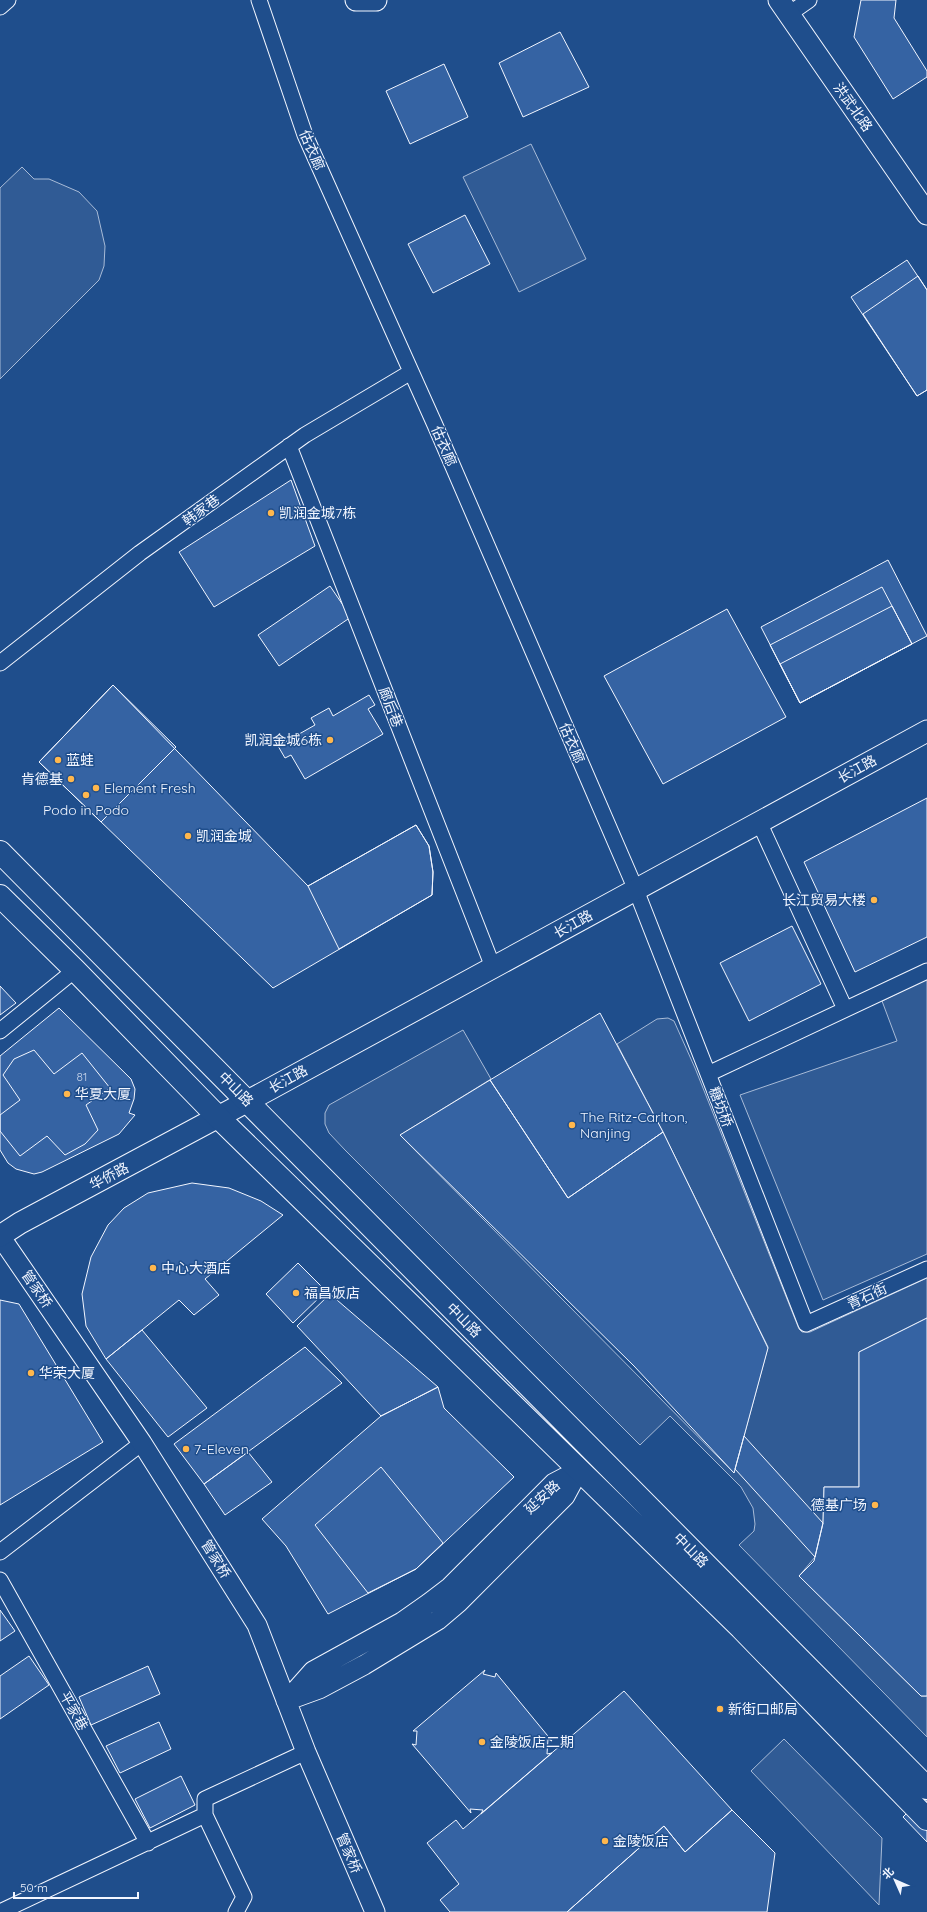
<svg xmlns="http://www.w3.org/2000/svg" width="927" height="1912" font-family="Quicksand,'Noto Sans SC',sans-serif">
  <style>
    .built { fill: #305b95; stroke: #a8bbd7 }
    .building { fill: #3563a3; stroke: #f2f6ff }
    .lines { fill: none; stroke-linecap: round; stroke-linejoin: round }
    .minor-casing { stroke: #f2f6ff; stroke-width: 17 }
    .tertiary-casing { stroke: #f2f6ff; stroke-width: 21 }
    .secondary-casing { stroke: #f2f6ff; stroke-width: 23 }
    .primary-casing { stroke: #f2f6ff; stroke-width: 24 }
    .minor { stroke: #1f4e8c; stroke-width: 15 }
    .tertiary { stroke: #1f4e8c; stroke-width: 19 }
    .secondary { stroke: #1f4e8c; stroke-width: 21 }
    .primary { stroke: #1f4e8c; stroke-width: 22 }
    .poi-dot { fill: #ffb74d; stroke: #1f4e8c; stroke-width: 1.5 }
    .labels { text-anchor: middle; stroke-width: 3; stroke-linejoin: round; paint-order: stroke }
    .number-label { font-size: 12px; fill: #c3d1e8 }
    .street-label { font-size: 14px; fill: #f2f6ff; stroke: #1f4e8c }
    .poi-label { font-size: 14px; fill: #f2f6ff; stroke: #1f4e8c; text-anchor: start }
  </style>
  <rect width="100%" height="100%" fill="#1f4e8c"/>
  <path class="built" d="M531 144 586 259 519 292 463 177Z
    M22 167 34 179H49L79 192 97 211 105 246 104 266 99 280 0 379V188Z
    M927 979V1254L823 1300 740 1095 897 1041 882 1001Z
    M668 1018 674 1021 695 1068 799 1329 802 1332H810L927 1278V1318L859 1352V1487H824L823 1523 815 1557 799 1576 921 1696H927V1737L739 1545 754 1531 755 1524 753 1508 741 1487 670 1416 640 1445 345 1150 329 1133 325 1124V1113L329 1105 463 1030 491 1079 400 1135 734 1473 768 1347 663 1132 617 1044 657 1019Z
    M784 1739 882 1838 879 1905 751 1771Z"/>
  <path class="building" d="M861 0H896L894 18 927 71V77L893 99 854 37Z
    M560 32 589 87 523 117 499 63Z
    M444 64 468 117 410 144 386 91Z
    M465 215 490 264 433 293 408 244Z
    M907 260 927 290V390L917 396 851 297Z
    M918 276 927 290V390L917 396 863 314Z
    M291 480 315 546 214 607 179 552Z
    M888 560 927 636 800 703 761 627Z
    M330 586 351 617 279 666 258 635Z
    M882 587 912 644 800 703 770 645Z
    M892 606 912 644 800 703 780 664Z
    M727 609 786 717 663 784 604 676Z
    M113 685 308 886 416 825 429 846 433 872 432 895 273 988 39 762Z
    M113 685 176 747 101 822 39 762Z
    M369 695 375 705 368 709 383 734 305 779 291 755 285 758 278 746 315 725 311 718 329 708 333 716Z
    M927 798V937L855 972 804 862Z
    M416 825 429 846 433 872 432 895 339 949 308 886Z
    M792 926 821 984 749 1021 720 963Z
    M0 986 16 1003 0 1015Z
    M59 1008 131 1079 135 1089 134 1099 129 1113 135 1115 119 1134 42 1172 34 1174 16 1169 8 1163 0 1150V1056Z
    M600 1013 663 1132 568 1198 490 1080Z
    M34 1050 54 1074 82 1053 110 1088 86 1105 98 1130 85 1144 65 1155 47 1136 20 1156 0 1131V1115L20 1100 3 1075 14 1059Z
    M490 1080 568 1198 663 1132 768 1348 734 1473 634 1366 400 1135Z
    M192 1183 229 1188 261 1201 283 1215 205 1279 219 1295 194 1315 179 1300 106 1359 86 1326 82 1294 91 1257 108 1225 124 1208 148 1193Z
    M298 1263 326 1291 293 1323 266 1294Z
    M330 1294 438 1387 381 1416 297 1326Z
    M0 1300 19 1304 103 1442 0 1505Z
    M927 1318V1696H921L799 1576 814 1561 823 1523 824 1487H859V1352Z
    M142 1330 207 1408 168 1437 106 1359Z
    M305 1347 342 1383 204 1484 174 1444Z
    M438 1387 444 1408 514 1477 416 1569 328 1614 286 1546 262 1519 381 1416Z
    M744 1436 823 1523 815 1557 735 1469Z
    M248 1452 272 1482 225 1515 204 1484Z
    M381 1467 443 1543 416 1569 368 1593 315 1525Z
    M0 1610 15 1631 0 1641Z
    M29 1656 49 1685 0 1719V1676Z
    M148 1666 160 1694 91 1725 79 1697Z
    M485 1670 483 1674 495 1677 496 1673 552 1741 548 1739 547 1754 552 1753 481 1814 483 1810 470 1809 471 1813 412 1744 416 1745 417 1731H413Z
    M624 1691 732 1810 685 1852 664 1826 567 1912H450L440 1900 459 1884 427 1843 456 1820 463 1829Z
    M159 1722 171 1749 120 1773 106 1746Z
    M181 1776 195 1805 150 1828 135 1799Z
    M927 1793V1842L903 1817Z
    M732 1810 775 1853 767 1912H567L664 1826 685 1852Z"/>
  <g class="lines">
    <defs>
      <path id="minor" d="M259 0 305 135 435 425 636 890 806 1324 927 1269
        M0 7 8 0
        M789 14 809 0
        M289 446 493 967
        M0 663 140 553 305 435 411 372
        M759 822 845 1009
        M0 1031 75 970
        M708 1074 927 971
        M0 1552 142 1443
        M0 1580 148 1843
        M205 1815 244 1897 236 1912
        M0 1912 205 1815V1799L306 1752"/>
      <path id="tertiary" d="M0 1236 142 1443 257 1625 306 1752 375 1912
        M289 1698 313 1671 402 1622 429 1603 450 1587 554 1483 579 1470
        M286 1701 319 1689 364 1665 438 1620 458 1603 565 1496 579 1470"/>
      <path id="secondary" d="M356 0H376
        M779 0 927 214
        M0 1236 20 1223 248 1101 927 731"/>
      <path id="primary" d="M0 852 927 1788
        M0 896 75 970 218 1117 741 1628 927 1819"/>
    </defs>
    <use href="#minor" class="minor-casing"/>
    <use href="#tertiary" class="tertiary-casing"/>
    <use href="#secondary" class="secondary-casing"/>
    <use href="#primary" class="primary-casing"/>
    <use href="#minor" class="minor"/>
    <use href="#tertiary" class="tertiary"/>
    <use href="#secondary" class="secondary"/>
    <use href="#primary" class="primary"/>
  </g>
  <g class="poi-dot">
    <circle cx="271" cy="513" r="4"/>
    <circle cx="330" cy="740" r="4"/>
    <circle cx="58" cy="760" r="4"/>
    <circle cx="71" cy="779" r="4"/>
    <circle cx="96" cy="788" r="4"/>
    <circle cx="86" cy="795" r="4"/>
    <circle cx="188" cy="836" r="4"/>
    <circle cx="874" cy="900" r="4"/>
    <circle cx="67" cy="1094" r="4"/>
    <circle cx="572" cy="1125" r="4"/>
    <circle cx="153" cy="1268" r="4"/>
    <circle cx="296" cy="1293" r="4"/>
    <circle cx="31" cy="1373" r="4"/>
    <circle cx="186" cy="1449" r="4"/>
    <circle cx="875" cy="1505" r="4"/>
    <circle cx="720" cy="1709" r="4"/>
    <circle cx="482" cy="1742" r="4"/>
    <circle cx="605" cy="1841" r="4"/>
  </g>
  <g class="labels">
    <g class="number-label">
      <text x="82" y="1081">81</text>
    </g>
    <g class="street-label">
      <text transform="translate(853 107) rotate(55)" y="5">洪武北路</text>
      <text transform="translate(312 150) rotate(67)" y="5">估衣廊</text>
      <text transform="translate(444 446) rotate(67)" y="5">估衣廊</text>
      <text transform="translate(201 510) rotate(-36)" y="5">韩家巷</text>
      <text transform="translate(391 707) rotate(69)" y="5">廊后巷</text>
      <text transform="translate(572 743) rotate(67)" y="5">估衣廊</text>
      <text transform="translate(857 769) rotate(-29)" y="5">长江路</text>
      <text transform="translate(573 924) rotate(-29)" y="5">长江路</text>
      <text transform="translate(288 1079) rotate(-29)" y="5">长江路</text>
      <text transform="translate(236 1089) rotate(45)" y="5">中山路</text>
      <text transform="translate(721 1107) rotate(69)" y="5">糖坊桥</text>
      <text transform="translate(109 1176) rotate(-28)" y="5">华侨路</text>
      <text transform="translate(37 1289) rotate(56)" y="5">管家桥</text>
      <text transform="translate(867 1296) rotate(-25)" y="5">青石街</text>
      <text transform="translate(464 1320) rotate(45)" y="5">中山路</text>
      <text transform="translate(542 1497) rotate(-42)" y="5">延安路</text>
      <text transform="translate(691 1550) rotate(45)" y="5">中山路</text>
      <text transform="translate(216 1559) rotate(58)" y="5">管家桥</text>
      <text transform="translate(74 1711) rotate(61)" y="5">平家巷</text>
      <text transform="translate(349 1853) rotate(67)" y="5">管家桥</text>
    </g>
    <g class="poi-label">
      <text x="279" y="518">凯润金城7栋</text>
      <text x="322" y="745" text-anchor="end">凯润金城6栋</text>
      <text x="66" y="765">蓝蛙</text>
      <text x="63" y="784" text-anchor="end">肯德基</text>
      <text x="104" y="793">Element Fresh</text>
      <text x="86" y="815" text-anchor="middle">Podo in Podo</text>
      <text x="196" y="841">凯润金城</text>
      <text x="866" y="905" text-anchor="end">长江贸易大楼</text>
      <text x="75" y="1099">华夏大厦</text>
      <text x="580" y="1122">The Ritz-Carlton,<tspan x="580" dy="16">Nanjing</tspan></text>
      <text x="161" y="1273">中心大酒店</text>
      <text x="304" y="1298">福昌饭店</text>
      <text x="39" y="1378">华荣大厦</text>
      <text x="194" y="1454">7-Eleven</text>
      <text x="867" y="1510" text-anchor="end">德基广场</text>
      <text x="728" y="1714">新街口邮局</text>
      <text x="490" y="1747">金陵饭店二期</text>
      <text x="613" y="1846">金陵饭店</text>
    </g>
  </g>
  <g transform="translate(895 1880) rotate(315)" stroke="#1f4e8c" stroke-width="3" paint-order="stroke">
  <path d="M0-3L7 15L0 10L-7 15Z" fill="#f2f6ff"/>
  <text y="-6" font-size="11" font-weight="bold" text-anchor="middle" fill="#f2f6ff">北</text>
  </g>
  <path d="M14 1892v6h124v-6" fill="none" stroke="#f2f6ff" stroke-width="2"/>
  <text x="20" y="1892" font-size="12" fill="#f2f6ff" stroke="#1f4e8c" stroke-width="3" paint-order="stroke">50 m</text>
</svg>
